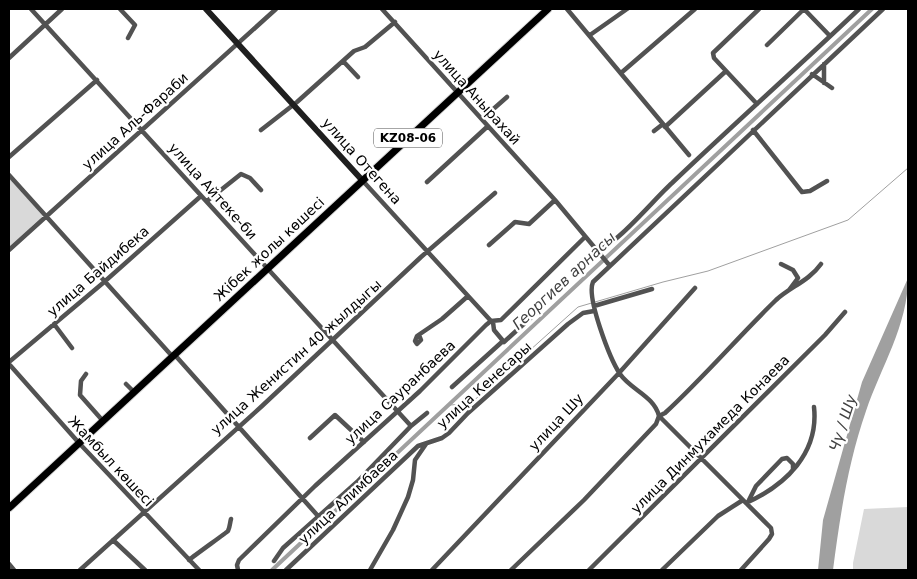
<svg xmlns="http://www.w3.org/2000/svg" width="917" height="579" font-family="'DejaVu Sans',sans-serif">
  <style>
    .green { fill: #d9d9d9 }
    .water { fill: #a0a0a0 }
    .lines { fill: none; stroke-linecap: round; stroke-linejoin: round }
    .stream { stroke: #a0a0a0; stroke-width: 1 }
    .canal { stroke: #a0a0a0; stroke-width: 4 }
    .trunk-casing { stroke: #dbdbdb; stroke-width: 9 }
    .minor { stroke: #525252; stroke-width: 4.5 }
    .secondary { stroke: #1f1f1f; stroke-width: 6 }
    .trunk { stroke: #000; stroke-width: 7 }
    .labels { text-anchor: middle; stroke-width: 4.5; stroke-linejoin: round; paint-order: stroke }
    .shield { fill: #fff; stroke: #4c4c4c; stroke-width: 1 }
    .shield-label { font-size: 12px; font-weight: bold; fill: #000 }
    .street-label { font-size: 14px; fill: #000; stroke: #fff }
    .water-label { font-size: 15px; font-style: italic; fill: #414141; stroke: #fff }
  </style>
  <rect width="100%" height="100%" fill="#fff"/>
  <path class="green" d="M9 178 43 216 9 247Z
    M908 507V570H853V563L864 509Z"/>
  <path class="water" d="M908 278C908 325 881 367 866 411 848 463 840 516 833 570H818L823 520 862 382Z"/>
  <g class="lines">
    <path class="stream" d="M449 405 470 404 578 307 663 282 708 271 848 220 908 168"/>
    <path class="canal" d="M272 570 872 9"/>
    <defs>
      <path id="trunk" d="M9 508 548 9"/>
    </defs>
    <use href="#trunk" class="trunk-casing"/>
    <path class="minor" d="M31 9 411 426 427 413
      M120 9 135 25 128 38
      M382 9 555 200 610 266
      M567 9 689 155
      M804 9 830 36
      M590 35 627 9
      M767 45 804 9
      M9 58 62 9
      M343 61 358 77
      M824 64V83
      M621 73 695 9
      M812 74 832 88
      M757 104 714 58 713 53 759 9
      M482 119 507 97
      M665 127 726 71
      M261 130 297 102 354 51 365 47 395 22
      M753 130 802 192 810 191 827 181
      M654 131 663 124
      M9 157 97 80
      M9 175 172 356
      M362 180 491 321
      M427 182 488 126
      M207 201 241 174 250 178 261 190
      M489 245 515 222 529 224 555 200
      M9 250 276 9
      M596 251C617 245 655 198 672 183 734 124 797 68 859 9
      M781 264 793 270 798 278 789 290
      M594 306 652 289
      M493 322 494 330 504 342 537 312
      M54 324 72 348
      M419 335 421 340 417 344 415 341 417 336 442 319 468 296
      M174 354 318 516
      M9 362 103 283 201 196
      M9 364 79 443 199 570
      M86 374 81 381 80 395 103 421
      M126 384 134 392
      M452 387 503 341
      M310 438 335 415 364 442
      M749 500 756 486 782 459 787 458 793 464V470
      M746 503C786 485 819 453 814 407
      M113 540 145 570
      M189 560C195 555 226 533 228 531 230 527 230 522 231 519
      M274 561 283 548 357 482 411 426
      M9 564 14 570
      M80 570 262 406 421 257 495 193
      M238 570 237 565 239 560 315 486 420 391 486 325 491 321 501 320 585 237
      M286 570 418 446 442 438 449 433 468 413 568 324 583 313 594 311
      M370 570 393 530 408 497 413 480 415 460 426 444
      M432 570 619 373 695 288
      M511 570 584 500 656 424 659 416 665 413C704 377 738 337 776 300 790 287 809 281 821 264
      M589 570 825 335 845 312
      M662 570 718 516 743 500
      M741 570 769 539 772 534 771 528 659 416C654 396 631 390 620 374 610 359 586 297 593 282L883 9"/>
    <path class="secondary" d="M206 9 362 180"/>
    <use href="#trunk" class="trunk"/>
  </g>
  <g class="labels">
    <rect class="shield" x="374" y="128.5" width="68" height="19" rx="4"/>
    <g class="shield-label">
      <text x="408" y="142">KZ08-06</text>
    </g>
    <g class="street-label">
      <text transform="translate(477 97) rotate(48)" y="5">улица Анырахай</text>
      <text transform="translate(135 121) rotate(-42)" y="5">улица Аль-Фараби</text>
      <text transform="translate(362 161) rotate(48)" y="5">улица Отегена</text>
      <text transform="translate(213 191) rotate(48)" y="5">улица Айтеке-би</text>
      <text transform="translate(269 249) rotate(-43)" y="5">Жібек жолы көшесі</text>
      <text transform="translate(98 271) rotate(-41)" y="5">улица Байдибека</text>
      <text transform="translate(296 357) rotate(-42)" y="5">улица Женистин 40 жылдыгы</text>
      <text transform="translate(484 385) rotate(-42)" y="5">улица Кенесары</text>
      <text transform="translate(400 392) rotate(-43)" y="5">улица Сауранбаева</text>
      <text transform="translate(556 422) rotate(-47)" y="5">улица Шу</text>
      <text transform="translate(710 434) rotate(-45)" y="5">улица Динмухамеда Конаева</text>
      <text transform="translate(111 461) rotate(47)" y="5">Жамбыл көшесі</text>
      <text transform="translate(348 497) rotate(-43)" y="5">улица Алимбаева</text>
    </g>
    <g class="water-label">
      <text transform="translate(564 281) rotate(-43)" y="5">Георгиев арнасы</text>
      <text transform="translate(843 423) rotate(-72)" y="5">Чү / Шу</text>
    </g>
  </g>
  <rect width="917" height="579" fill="none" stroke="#000000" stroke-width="20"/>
</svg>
